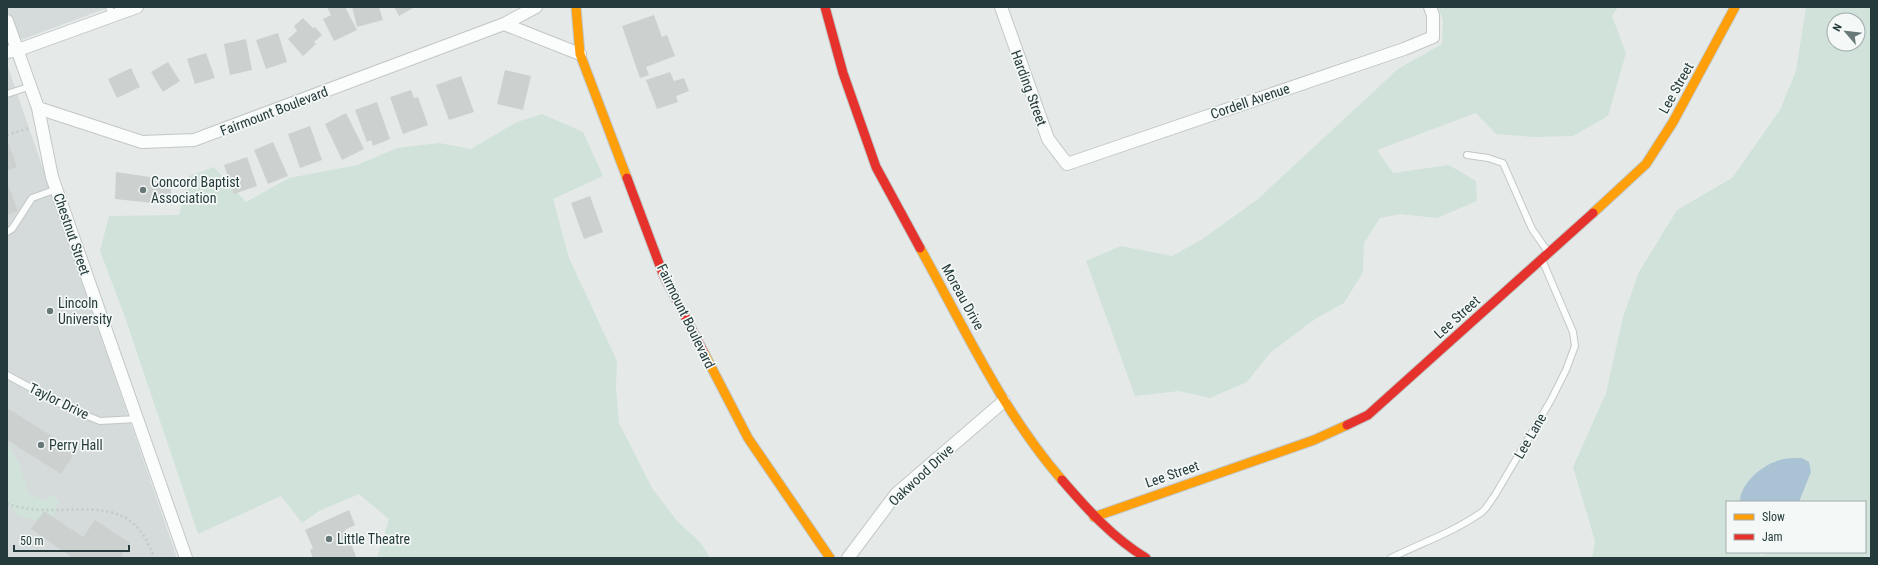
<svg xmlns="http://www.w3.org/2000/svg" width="1878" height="565" font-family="'Roboto Condensed',sans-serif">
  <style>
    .built { fill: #d4dbda }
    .green { fill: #d0e2da; fill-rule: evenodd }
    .water { fill: #aac3d4 }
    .building { fill: #ccd1d0 }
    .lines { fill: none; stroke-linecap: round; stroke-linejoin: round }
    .lane-casing { stroke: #c2c7c6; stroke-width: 8 }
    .street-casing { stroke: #c2c7c6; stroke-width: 14 }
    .slow-casing { stroke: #c1c7c6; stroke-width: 11 }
    .jam-casing { stroke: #c1c7c6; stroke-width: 11 }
    .path { stroke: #c2cac9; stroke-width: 2.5; stroke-dasharray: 2 3; stroke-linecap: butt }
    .lane { stroke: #fbfcfc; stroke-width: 6 }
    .street { stroke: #fbfcfc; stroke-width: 12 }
    .slow { stroke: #ff9f0a; stroke-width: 9 }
    .jam { stroke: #e5322d; stroke-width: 9 }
    .poi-dot { fill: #687878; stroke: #f4f8f7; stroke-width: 1.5 }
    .labels { text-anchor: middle; stroke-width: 3.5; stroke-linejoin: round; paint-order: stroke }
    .street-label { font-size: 14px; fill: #253b3b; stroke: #f4f8f7 }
    .poi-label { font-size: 14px; fill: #253b3b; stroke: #f4f8f7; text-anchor: start }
  </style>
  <rect width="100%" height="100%" fill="#e5eae9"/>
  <path class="built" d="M7 7H110L7 45Z
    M7 64 177 558H7Z"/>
  <path class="green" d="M1438 7H1618L1612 16 1626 53 1608 116 1573 136 1535 137 1496 134 1476 113 1377 150 1393 173 1449 165 1476 181 1477 201 1437 218 1400 214 1380 218 1364 243 1363 272 1344 303 1315 319 1270 353 1247 382 1210 398 1179 391 1135 396 1086 261 1121 246 1172 256 1201 240 1258 199 1398 69 1442 44 1443 20Z
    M1806 7H1871V558H1592L1595 541 1573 467 1606 393 1623 317 1639 272 1677 210 1732 178 1780 110 1796 71ZM1834 20H1858V44H1834ZM1802 458 1811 472 1799 502H1865V552H1769L1761 556 1759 552H1727V502H1740V498L1774 461Z
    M542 114 583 132 603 176 553 199 569 258 617 361 616 387 619 423 652 488 677 521 701 543 710 558H377L389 519 359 494 319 511 302 523 281 496 198 534 125 317 100 251 109 216 179 215 189 176 214 167 246 202 289 178 357 165 397 148 439 143 471 149 517 122Z
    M7 443 19 463 29 494 43 500 54 495 59 502 52 517 33 520 18 516 7 501Z"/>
  <path class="water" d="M1802 458 1809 462 1811 472 1799 502H1740C1740 485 1759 468 1774 462 1782 458 1793 458 1802 458Z"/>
  <path class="building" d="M327 7H345L357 30 334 41 323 19 331 15Z
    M352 7H379L383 20 357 27Z
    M394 7H415L399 16Z
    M654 15 662 37 667 35 675 56 646 67 649 75 640 78 622 26Z
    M303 18 313 28 315 27 322 35 314 42 316 44 303 56 288 39 297 31 294 26Z
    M278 33 287 62 266 69 256 40Z
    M246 39 252 70 230 75 224 44Z
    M206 53 215 78 195 84 187 59Z
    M168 62 180 81 163 92 151 72Z
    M131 68 140 87 117 98 108 79Z
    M505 70 531 76 523 110 497 104Z
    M670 72 674 81 684 78 689 91 676 96 678 102 657 109 646 80Z
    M461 76 474 112 449 120 436 85Z
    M411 90 414 98 418 97 428 125 403 134 390 97Z
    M377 102 390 139 373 146 371 140 367 142 355 110Z
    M346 113 364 149 342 160 325 124Z
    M310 126 322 160 300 168 288 134Z
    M7 139 17 167 7 171Z
    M273 142 288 176 268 184 254 150Z
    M247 157 257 186 234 194 224 165Z
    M116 172 171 180V205L115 199Z
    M7 182 18 211 7 215Z
    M590 196 603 232 584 239 571 203Z
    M7 408 76 451 61 474 7 440Z
    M349 510 355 525 345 530 356 556 352 558H313L310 550 313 548 305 530Z
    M44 511 83 537 95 520 130 543 120 558H73L31 529Z"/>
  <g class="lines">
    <defs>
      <path id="lane" d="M109 7 113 16
        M7 94 31 86
        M1467 155 1488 158 1503 163 1532 229 1548 252
        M7 232 12 229 32 198 57 189
        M7 375 68 408 100 421 137 419
        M1391 558C1421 543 1454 532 1482 512 1487 508 1491 500 1495 495L1551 400 1566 370 1575 346 1573 332 1543 262"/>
      <path id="street" d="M1001 7 1048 139 1067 164 1404 49 1433 37V15L1430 7
        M7 21 38 108 52 177 186 558
        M504 24 580 54
        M7 52 18 50 137 7
        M38 108 142 142 194 140 504 24 536 7
        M848 558 896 494 1004 401"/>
      <path id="slow" d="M576 7 580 54 627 178
        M1593 213 1646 164 1673 122 1735 7
        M920 248C964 327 1002 411 1062 480
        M704 353 748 438 830 558
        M1094 517 1314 440 1347 425"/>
      <path id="jam" d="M825 7 843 73 876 167 920 248
        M627 178 663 274 704 353
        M1347 425 1368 415 1593 213
        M1062 480C1087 509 1113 538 1146 558"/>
    </defs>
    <use href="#lane" class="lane-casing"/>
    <use href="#street" class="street-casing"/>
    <use href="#slow" class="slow-casing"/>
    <use href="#jam" class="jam-casing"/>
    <path class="path" d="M7 135 29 128
      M7 504C18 507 31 510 43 510 93 511 134 498 154 558"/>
    <use href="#lane" class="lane"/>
    <use href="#street" class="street"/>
    <use href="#slow" class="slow"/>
    <use href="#jam" class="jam"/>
  </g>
  <g class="poi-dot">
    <circle cx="143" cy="190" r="4"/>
    <circle cx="50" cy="311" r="4"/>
    <circle cx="41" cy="445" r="4"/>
    <circle cx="329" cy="539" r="4"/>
  </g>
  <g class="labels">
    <g class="street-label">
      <text transform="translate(1029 88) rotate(70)" y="5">Harding Street</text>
      <text transform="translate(1676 88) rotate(-61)" y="5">Lee Street</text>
      <text transform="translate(1250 101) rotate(-19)" y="5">Cordell Avenue</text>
      <text transform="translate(274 111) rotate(-21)" y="5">Fairmount Boulevard</text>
      <text transform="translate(72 234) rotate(71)" y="5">Chestnut Street</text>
      <text transform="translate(963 297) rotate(61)" y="5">Moreau Drive</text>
      <text transform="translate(686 316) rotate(64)" y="5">Fairmount Boulevard</text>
      <text transform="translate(1457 317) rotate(-42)" y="5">Lee Street</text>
      <text transform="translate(59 401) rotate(26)" y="5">Taylor Drive</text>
      <text transform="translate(1530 436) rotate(-60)" y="5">Lee Lane</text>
      <text transform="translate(1172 474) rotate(-19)" y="5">Lee Street</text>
      <text transform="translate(921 475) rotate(-43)" y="5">Oakwood Drive</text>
    </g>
    <g class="poi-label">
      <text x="151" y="187">Concord Baptist<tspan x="151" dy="16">Association</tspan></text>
      <text x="58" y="308">Lincoln<tspan x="58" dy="16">University</tspan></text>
      <text x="49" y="450">Perry Hall</text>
      <text x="337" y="544">Little Theatre</text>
    </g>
  </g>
  <rect width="1878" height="565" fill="none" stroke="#253b3b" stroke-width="16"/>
  <rect x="1726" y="501" width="140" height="52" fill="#f4f8f7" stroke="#a1acac"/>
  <rect x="1734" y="514" width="20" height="6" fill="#ff9f0a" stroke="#a1acac"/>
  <text x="1762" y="521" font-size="12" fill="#253b3b">Slow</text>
  <rect x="1734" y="534" width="20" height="6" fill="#e5322d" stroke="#a1acac"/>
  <text x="1762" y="541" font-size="12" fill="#253b3b">Jam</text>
  <g transform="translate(1846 32) rotate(298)"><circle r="19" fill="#f4f8f7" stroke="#a1acac"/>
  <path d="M0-3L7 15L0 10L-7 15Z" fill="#687878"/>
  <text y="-6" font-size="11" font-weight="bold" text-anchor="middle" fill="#253b3b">N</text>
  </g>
  <path d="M14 545v6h115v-6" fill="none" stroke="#253b3b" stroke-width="2"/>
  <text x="20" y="545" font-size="12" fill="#253b3b" stroke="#f4f8f7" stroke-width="3" paint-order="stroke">50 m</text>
</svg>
